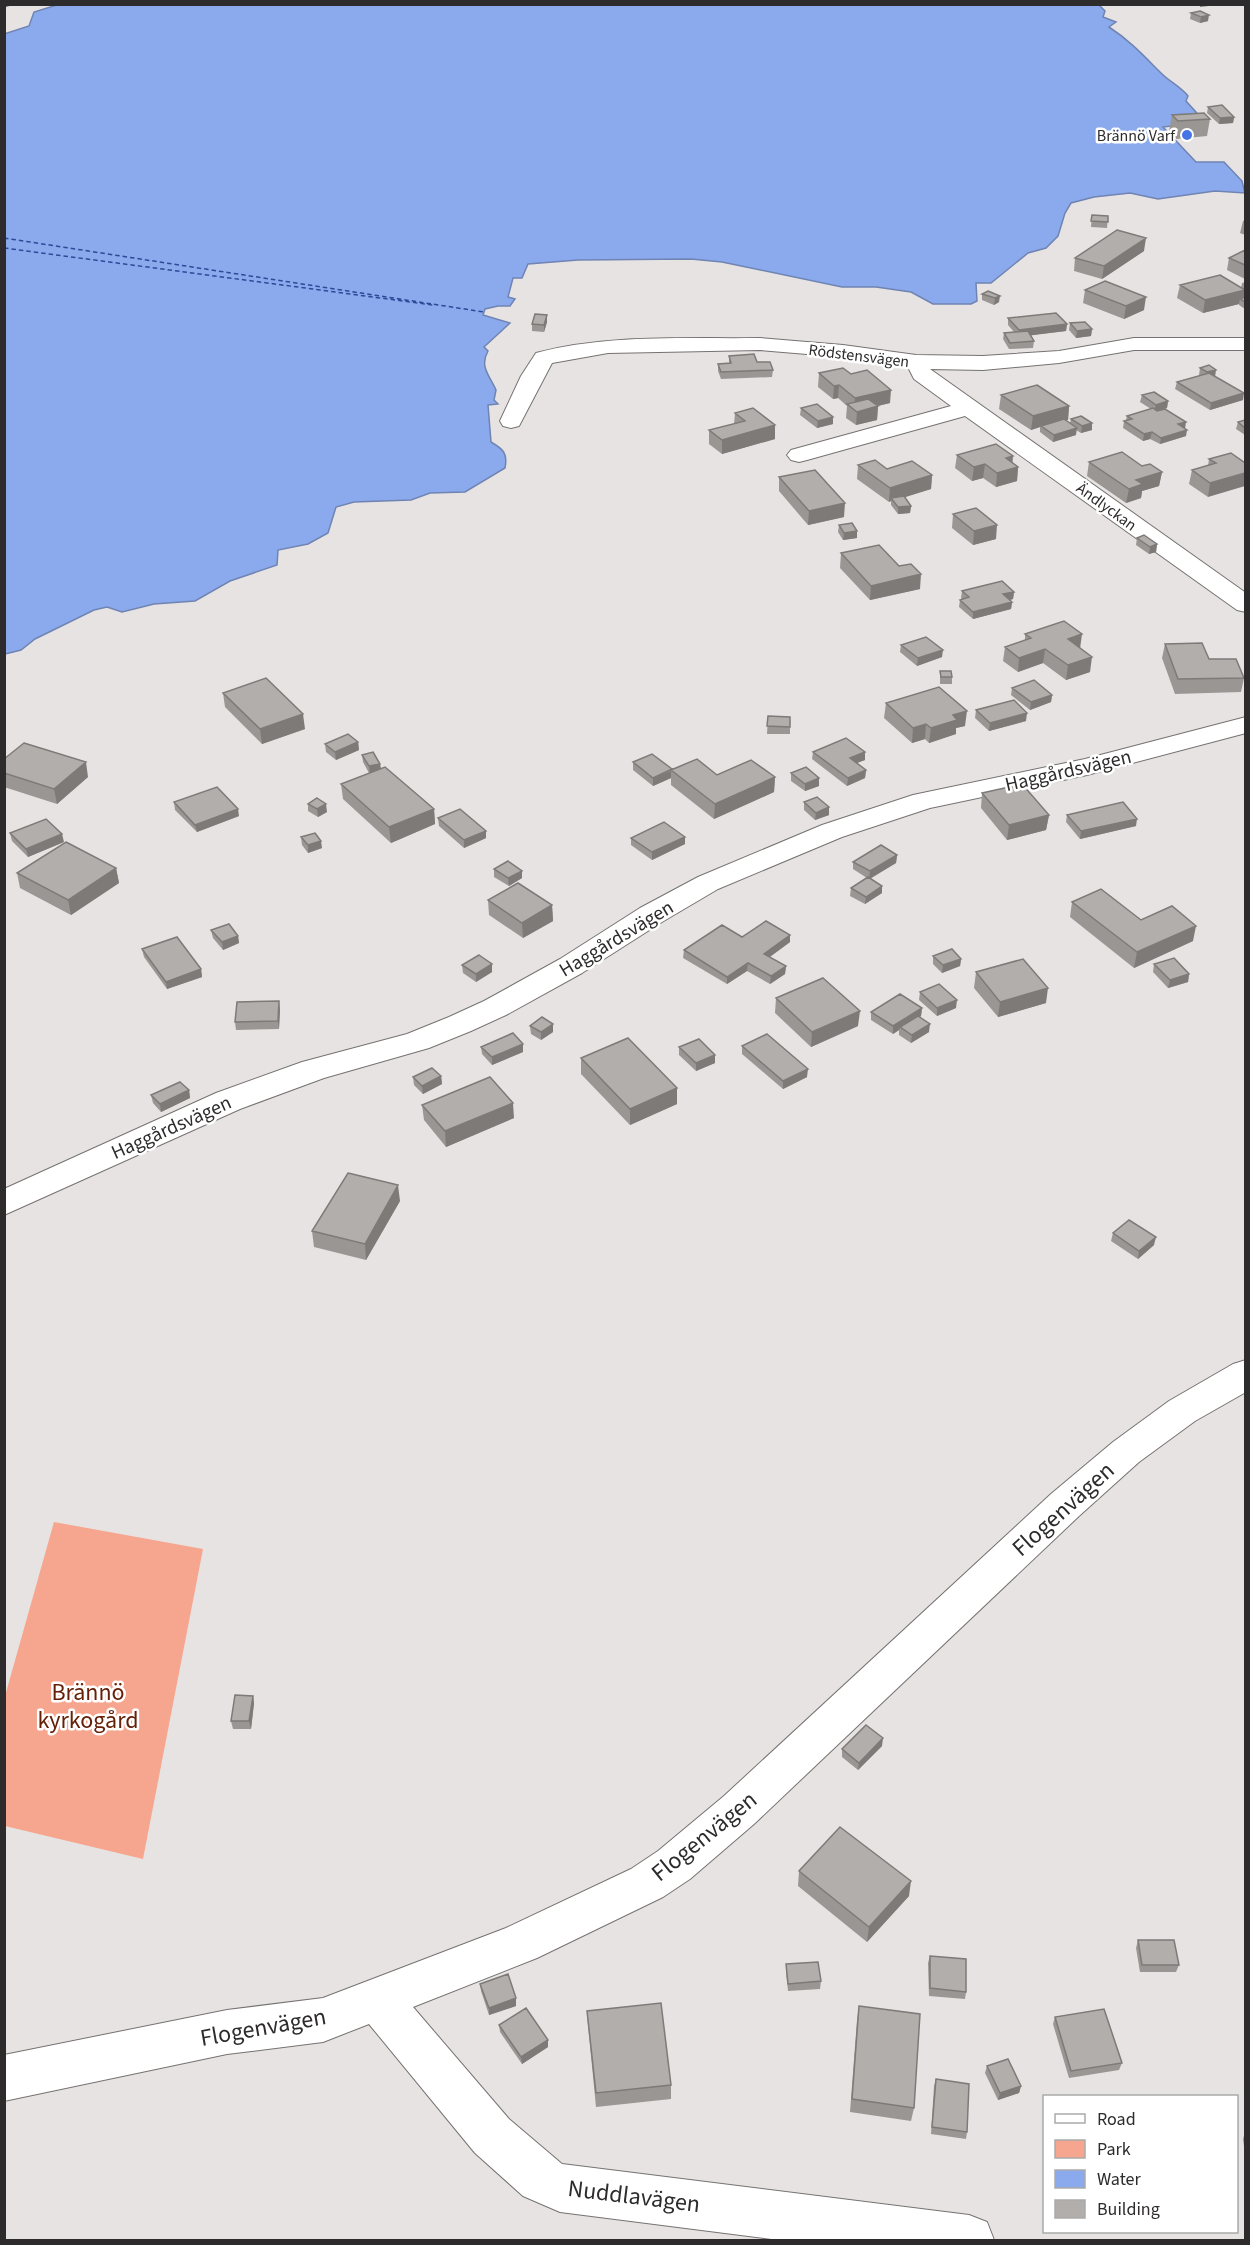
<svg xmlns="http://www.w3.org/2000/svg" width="1250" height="2245" font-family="'Source Sans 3',sans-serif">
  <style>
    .green { fill: #f6a68e }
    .water { fill: #8baaed; stroke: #6f84b3; stroke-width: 1.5 }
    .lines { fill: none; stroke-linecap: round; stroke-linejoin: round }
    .ferry { stroke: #2c4a98; stroke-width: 1.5; stroke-dasharray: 4.5 3; stroke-linecap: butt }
    .minor-casing { stroke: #767271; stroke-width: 2 }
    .minor { fill: #fff; fill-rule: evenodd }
    .wall { fill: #999694 }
    .shaded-wall { fill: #7d7a78 }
    .building { fill: #b2aeac; stroke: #7d7a78; stroke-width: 1.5 }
    .poi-dot { fill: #4673e5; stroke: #fff; stroke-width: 2 }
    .labels { text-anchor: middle; stroke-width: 5; stroke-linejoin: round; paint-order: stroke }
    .far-poi-label { font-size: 16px; fill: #2d2b2b; stroke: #fff; text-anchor: end }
    .far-street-label { font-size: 16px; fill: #2d2b2b; stroke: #fff }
    .street-label { font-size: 20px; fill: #2d2b2b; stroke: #fff }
    .near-street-label { font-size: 24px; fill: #2d2b2b; stroke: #fff }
    .near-park-label { font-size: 24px; fill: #662007; stroke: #fff }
  </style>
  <rect width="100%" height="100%" fill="#e7e3e2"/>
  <path class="green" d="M54 1522 203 1549 143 1859 5 1826V1696Z"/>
  <path class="water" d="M60 4 1099 5 1105 11 1103 17 1116 22 1109 27C1129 40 1143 55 1159 71 1168 81 1180 86 1188 96L1186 101 1205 122 1163 127 1196 162H1224L1242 181 1245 193 1215 191 1158 199 1130 193 1094 197 1071 203 1065 213 1058 236 1046 248 1028 253 991 283H976L977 301 971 304H933L911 292 876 287H842L722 262 691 259 578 260 528 264 522 278H513L508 297 515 299 510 306H498L485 309 483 315 510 323 484 347 488 351C479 367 490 376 496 390L494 400 498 404 488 405 491 442C503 449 508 453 505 468L465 492 430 493 411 500 354 502 336 507 328 533 308 544 278 550 277 565 230 581 195 601 154 604 122 612 107 607 94 610 35 639 21 650 5 654 4 34 29 26 34 12Z"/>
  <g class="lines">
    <path class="ferry" d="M4 238 484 312
      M4 248 433 305"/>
    <defs>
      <path id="minor" d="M760 338 843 345 916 355 983 356 1059 351 1134 338H1246V350H1134L1059 363 983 370 930 369 1246 593V612L1237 610 965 416 807 460 799 462 791 460 787 455 791 450 951 406 914 379 908 367 843 357 760 350 608 353 552 363 519 426 511 428 503 426 500 421 521 376 536 353C608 334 686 339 760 338Z
        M1246 717V733L1087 775 930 808 842 837 718 889 662 922 582 973 506 1015 471 1031 429 1048 324 1078 240 1109 4 1215V1189L216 1093 302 1062 407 1034 449 1017 484 1001 560 959 640 908 698 877 822 825 913 795 1085 759Z
        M1246 1360V1392L1195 1421 1139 1462 1079 1516 754 1824 690 1879 663 1897 537 1958 413 2007 509 2119 562 2164 969 2215 987 2222 994 2240H779L560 2212 523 2196 475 2153 369 2024 323 2042 227 2054 4 2101V2055L227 2010 323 1998 506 1928 631 1869 658 1851 724 1796 1051 1494 1113 1442 1169 1401 1233 1364Z"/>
    </defs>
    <use href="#minor" class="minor-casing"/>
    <use href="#minor" class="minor"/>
  </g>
  <path class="wall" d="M1191 13 1208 21 1200 23 1190 19Z
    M1208 107 1234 117 1233 123 1219 124 1207 113Z
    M1172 115 1210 119 1207 136 1176 139 1169 132Z
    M1092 215 1108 216 1107 228 1091 227Z
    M1245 220V235L1240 233 1243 221Z
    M1245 250V279L1227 270 1229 258Z
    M1144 251 1102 279 1074 271 1075 258Z
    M1245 282V292L1244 297H1245V309L1239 305V304L1203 313 1177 298 1180 285 1241 288 1242 283Z
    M1085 290 1144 310 1124 319 1083 303Z
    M988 291 999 302 994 305 982 300V294Z
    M1008 318 1067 324 1066 331 1031 335 1034 341 1033 348 1009 349 1003 339 1004 333 1014 332 1008 325Z
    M547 322 544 332 532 331V324Z
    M1070 323 1092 329 1091 336 1076 338 1069 330Z
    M729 356 757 362 773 370 772 377 721 379 718 371V364L729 363Z
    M1200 368 1215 376 1243 400 1210 410 1175 389 1177 382 1200 376 1199 375Z
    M819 373 890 403 878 406 877 420 856 425 846 418 847 406 838 398 833 399 818 387Z
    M1001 395 1069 406 1068 420H1065L1070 423 1071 419 1092 430 1081 433 1076 430V435L1053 442 1040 432V427L1031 430 999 409Z
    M1142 395 1168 401 1167 408 1165 409 1185 428 1186 436 1160 444 1150 439 1143 441 1123 428 1124 421 1126 420 1127 416 1151 409 1140 402Z
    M801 408 833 424 817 428 800 415Z
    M735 413 775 425V439L722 454 709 444V430L734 424Z
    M1245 420V435L1236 429 1238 422Z
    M1231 453 1208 497 1189 484 1192 470 1208 466 1209 459Z
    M957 455 1013 463 1018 467 1017 481 996 487 983 478 972 481 955 468Z
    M1089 462 1142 466 1162 472 1159 486 1142 491 1141 498 1126 503 1087 476Z
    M858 465 932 475 931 489 904 497 911 506 910 513 898 514 891 505V501L889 502 857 479Z
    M779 477 844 517 808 525 779 491Z
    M953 514 996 539 973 545 952 528Z
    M839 525 857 538 843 540 838 532Z
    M1137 538 1157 544 1156 552 1149 554 1136 545Z
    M841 553 899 566 920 589 870 600 840 568Z
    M962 591 1014 592 1013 599 1010 600 1012 602 1011 609 973 619 959 607 960 600 962 599 961 598Z
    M1025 634 1080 648 1090 672 1066 680 1043 663 1018 672 1003 661 1005 647 1025 640Z
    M1165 644 1209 659 1244 678 1241 692 1175 694 1162 658Z
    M901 645 942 657 917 666 900 652Z
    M940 671 952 677V684H940Z
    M1012 688 1052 695 1051 702 1030 710 1011 695Z
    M223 693 305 729 262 744 225 707Z
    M886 703 965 726 956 728V734L929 743 925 739 912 743 884 718Z
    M976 710 1026 721 989 731 975 718Z
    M768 716 790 717V734H767Z
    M358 742 359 750 336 760 326 752 325 744Z
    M813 752 865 760 856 763 866 770 865 778 847 786 812 759Z
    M362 755 380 764 381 769 434 809 435 824 391 843 343 799 341 784 369 773 363 762Z
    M4 759 88 777 57 804 4 787Z
    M633 762 672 769 717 775 775 777 774 792 714 819 671 785V778L653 786 633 770Z
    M791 773 819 786 805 791 791 781Z
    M982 793 1049 815 1046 830 1007 840 981 808Z
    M174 802 239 816 197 832 175 810Z
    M804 802 829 807V815L815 820 804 810Z
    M308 804 327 812 318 817 308 811Z
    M1067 815 1136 826 1080 839 1066 822Z
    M438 818 486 838 464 848 439 826Z
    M10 833 64 842 28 857 12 841Z
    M301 837 322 848 308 853 302 845Z
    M631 838 685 844 652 860 631 845Z
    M897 855 896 863 870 879 882 886V893L865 904 850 896 851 888 867 878 853 869V862Z
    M116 868 119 883 71 915 20 888 17 873Z
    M494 869 522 871V878L509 886 494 877Z
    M488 900 552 905 553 921 523 938 489 915Z
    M1072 902 1141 920 1193 941 1134 968 1070 917Z
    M211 930 238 936 239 943 223 950 213 938Z
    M790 935V942L770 957 786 966 785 974 770 984 747 971 727 984 683 958 684 950 742 937Z
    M142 949 201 969 202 977 167 989 144 957Z
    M933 956 961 959 960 966 942 973 933 964Z
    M1154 964 1189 974 1188 982 1168 988 1153 972Z
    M462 965 492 972 476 982 463 973Z
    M976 972 1046 1003 998 1017 974 988Z
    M920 992 956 1008 937 1016 919 1000Z
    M776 998 858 1026 811 1047 775 1013Z
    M922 1008 921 1016 920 1017 929 1032 911 1043 899 1035V1030L893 1034 871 1020V1012Z
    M280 1009 279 1029 236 1030 235 1022Z
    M553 1024V1032L541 1040 531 1034 530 1026Z
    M742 1046 807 1077 783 1089 742 1054Z
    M481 1047 523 1052 492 1065 482 1054Z
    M679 1047 715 1063 696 1071 679 1055Z
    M581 1058 677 1104 630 1125 581 1074Z
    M441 1076 442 1084 423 1094 414 1085 413 1077Z
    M189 1090 190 1098 161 1112 153 1103 151 1095Z
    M422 1105 514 1118 446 1147 424 1120Z
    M400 1201 366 1260 314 1247 312 1231Z
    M1113 1233 1154 1245 1138 1259 1111 1241Z
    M253 1696 254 1703 251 1729H233L231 1721Z
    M882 1746 858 1770 842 1757V1749Z
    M799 1871 909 1896 867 1942 798 1886Z
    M1138 1940 1179 1965 1176 1972H1140L1136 1948Z
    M930 1956 966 1992 965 1999 929 1996 928 1963Z
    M786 1964 821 1981 820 1989 788 1991 786 1971Z
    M480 1984 516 1998V2006L489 2015 481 1991Z
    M859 2006 914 2108 911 2121 850 2112 857 2020Z
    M587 2011 671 2085V2099L596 2107 588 2025Z
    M1055 2017 1122 2063 1119 2070 1069 2078 1053 2024Z
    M499 2025 548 2040V2047L522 2064 500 2032Z
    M987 2066 1021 2086 1019 2093 998 2100 985 2073Z
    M936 2079 967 2132 966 2139 931 2134 934 2086Z
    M1245 2132V2154L1243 2139Z"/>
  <path class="shaded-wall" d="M4 4H12V5L4 8Z
    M1200 4H1209V6L1200 7Z
    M1209 15 1208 21 1200 23 1201 17Z
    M1234 117 1233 123 1219 124 1220 118Z
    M1146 238 1144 251 1102 279 1104 266Z
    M1245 290 1244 301 1240 299 1239 304 1203 313 1205 300Z
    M1000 296 999 302 994 305 995 298Z
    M1146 297 1144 310 1124 319 1126 306Z
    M547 315V322L544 332V325Z
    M1067 324 1066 331 1018 337 1019 330Z
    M1092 329 1091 336 1076 338 1077 331Z
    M1216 370 1215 377 1206 379 1207 372Z
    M839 385 838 398 833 399 834 386Z
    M891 390 890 403 856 411 854 409 855 398Z
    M1244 393 1243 400 1210 410 1211 403Z
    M1168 401 1167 408 1154 411 1156 405Z
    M878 406 877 420 856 425 857 412Z
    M1069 406 1068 420 1042 427 1041 426 1040 427 1031 430 1033 416Z
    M833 417V424L817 428 818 421Z
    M1186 422 1185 429 1178 424Z
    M1092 423V430L1081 433 1082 426Z
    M775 425V439L722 454V440Z
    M1077 428 1076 435 1053 442 1054 435Z
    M1187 430 1186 436 1160 444 1161 438Z
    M1152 432 1150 439 1143 441 1144 434Z
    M1013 456 1012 469 1018 467 1017 481 996 487 997 473 1006 458Z
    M985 464 983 478 972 481 974 467Z
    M1162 472 1159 486 1142 491 1141 498 1126 503 1129 489 1136 480Z
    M1245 473V486L1208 497 1210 483Z
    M932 475 931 489 893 501 891 498V501L889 502 890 488Z
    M845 503 844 517 808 525 809 511Z
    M911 506 910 513 898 514V507Z
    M997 525 996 539 973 545 974 531Z
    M857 531V538L843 540 844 533Z
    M1157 544 1156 552 1149 554 1150 547Z
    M921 574 920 589 870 600 871 586Z
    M1014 592 1013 599 1002 602 1003 594Z
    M1012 602 1011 609 973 619V612Z
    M1082 634 1080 649 1068 639Z
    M1045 649 1043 663 1018 672 1019 658Z
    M943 650 942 657 917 666 918 658Z
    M1092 657 1090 672 1066 680 1068 665Z
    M1052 695 1051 702 1030 710 1031 702Z
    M967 711 965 726 956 728V734L929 743 931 728 953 715Z
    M1027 713 1026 721 989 731 990 723Z
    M303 714 305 729 262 744 260 729Z
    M926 724 925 739 912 743 913 728Z
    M358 742 359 750 336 760 335 752Z
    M865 752V760L849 766 850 758Z
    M86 762 88 777 57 804 54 789Z
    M380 764 381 771 370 774 369 766Z
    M866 770 865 778 847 786 848 778Z
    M671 771V778L653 786V778Z
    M775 777 774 792 714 819 715 804Z
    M819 778V786L805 791V784Z
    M326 804 327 812 318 817 317 809Z
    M829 807V815L815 820 816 813Z
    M238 809 239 816 197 832 195 825Z
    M434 809 435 824 391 843 389 827Z
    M1049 815 1046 830 1007 840 1009 825Z
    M1137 819 1136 826 1080 839 1081 831Z
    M486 831V838L464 848V840Z
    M62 834 64 842 28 857 26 849Z
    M685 837V844L652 860V852Z
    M321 841 322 848 308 853V845Z
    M897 855 896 863 869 879 870 871Z
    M116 868 119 883 71 915 68 900Z
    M522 871V878L509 886 508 878Z
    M882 886V893L865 904 866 897Z
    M552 905 553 921 523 938 522 923Z
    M1196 926 1193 941 1134 968 1137 952Z
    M790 935V942L764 961V954Z
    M238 936 239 943 223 950 222 942Z
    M961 959 960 966 942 973 943 965Z
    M748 963 747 971 727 984V977Z
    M492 964V972L476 982V974Z
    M786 966 785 974 770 984 771 976Z
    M201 969 202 977 167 989 166 982Z
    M1189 974 1188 982 1168 988 1170 980Z
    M1048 988 1046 1003 998 1017 1000 1002Z
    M957 1000 956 1008 937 1016V1008Z
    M279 1001 280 1009 279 1029 278 1021Z
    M922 1008 921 1016 902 1028 900 1027 899 1030 893 1034V1026Z
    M860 1011 858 1026 811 1047 812 1032Z
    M553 1024V1032L541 1040V1032Z
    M930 1024 929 1032 911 1043 912 1035Z
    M523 1044V1052L492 1065V1057Z
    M715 1055V1063L696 1071V1063Z
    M808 1069 807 1077 783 1089V1081Z
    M441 1076 442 1084 423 1094 422 1086Z
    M677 1088V1104L630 1125V1109Z
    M189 1090 190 1098 161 1112 160 1104Z
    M513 1103 514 1118 446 1147 445 1131Z
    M398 1185 400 1201 366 1260 365 1244Z
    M1156 1237 1154 1245 1138 1259 1139 1251Z
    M253 1696 254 1703 251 1729 249 1721Z
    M883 1738 882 1746 858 1770 859 1763Z
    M911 1881 909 1896 867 1942 869 1927Z
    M516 1998V2006L489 2015V2008Z
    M548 2040V2047L522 2064 521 2057Z
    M1021 2086 1019 2093 998 2100 1000 2093Z"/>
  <path class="building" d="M1200 11 1209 15 1201 17 1191 13Z
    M1222 105 1234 117 1220 118 1208 107Z
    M1204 113 1210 119 1178 121 1172 115Z
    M1092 215 1108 216V222L1091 221Z
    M1117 230 1146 238 1104 266 1075 258Z
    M1245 250V265L1229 258Z
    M1220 275 1245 290 1205 300 1180 285Z
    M1105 281 1146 297 1126 306 1085 290Z
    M988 291 1000 296 995 298 982 294Z
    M1245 297V302L1240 299Z
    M1056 313 1067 324 1019 330 1008 318Z
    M535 314 547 315 544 325 532 324Z
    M1085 322 1092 329 1077 331 1070 323Z
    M1028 331 1034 341 1010 343 1004 333Z
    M754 354 757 362H770L773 370 721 372 718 364 731 363 729 356Z
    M1209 365 1216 370 1207 372 1200 368Z
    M843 368 851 374 867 370 891 390 855 398 839 385 834 386 819 373Z
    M1209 373 1244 393 1211 403 1177 382Z
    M1037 385 1069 406 1033 416 1001 395Z
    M1154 392 1168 401 1156 405 1142 395Z
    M868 399 878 406 857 412 847 404Z
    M817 404 833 417 818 421 801 408Z
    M753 408 775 425 722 440 709 430 745 421 735 413Z
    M1153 408 1157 411 1165 409 1186 422 1178 424 1187 430 1161 438 1152 432 1144 434 1124 421 1132 419 1127 416Z
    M1081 416 1092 423 1082 426 1071 419Z
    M1064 419 1077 428 1054 435 1041 426Z
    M1245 420V428L1238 422Z
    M996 444 1013 456 1006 458 1018 467 997 473 985 464 974 467 957 455Z
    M1122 452 1142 466 1150 464 1162 472 1136 480 1143 484 1129 489 1089 462Z
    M1231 453 1245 463V473L1210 483 1192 470 1216 463 1209 459Z
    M875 460 887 469 912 461 932 475 890 488 858 465Z
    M815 470 845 503 809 511 779 477Z
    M904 496 911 506 898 507 891 498Z
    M976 508 997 525 974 531 953 514Z
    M852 523 857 531 844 533 839 525Z
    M1144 535 1157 544 1150 547 1137 538Z
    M879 545 899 566 911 564 921 574 871 586 841 553Z
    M1002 581 1014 592 1003 594 1012 602 973 612 960 600 969 597 962 591Z
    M1064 621 1082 634 1068 639 1092 657 1068 665 1045 649 1019 658 1005 647 1031 638 1025 634Z
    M926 637 943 650 918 658 901 645Z
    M1202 643 1209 659H1236L1244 678 1178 679 1165 644Z
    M940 671H951L952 677H941Z
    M266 678 303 714 260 729 223 693Z
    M1034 680 1052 695 1031 702 1012 688Z
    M939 687 967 711 953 715 957 720 931 728 926 724 913 728 886 703Z
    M1014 700 1027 713 990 723 976 710Z
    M768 716 790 717V727L767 726Z
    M348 734 358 742 335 752 325 744Z
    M846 738 865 752 850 758 866 770 848 778 813 752Z
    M24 743 86 762 54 789 4 773V759Z
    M373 752 380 764 369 766 362 755Z
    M652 754 672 769 653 778 633 762Z
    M697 759 717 775 751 760 775 777 715 804 671 770Z
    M385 767 434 809 389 827 341 784Z
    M806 767 819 778 805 784 791 773Z
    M1022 784 1049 815 1009 825 982 793Z
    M217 787 238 809 195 825 174 802Z
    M817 797 829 807 816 813 804 802Z
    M317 798 326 804 317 809 308 804Z
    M1123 802 1137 819 1081 831 1067 815Z
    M460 809 486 831 464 840 438 818Z
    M46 819 62 834 26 849 10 833Z
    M664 822 685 837 652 852 631 838Z
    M315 833 321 841 308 845 301 837Z
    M66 842 116 868 68 900 17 873Z
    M881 845 897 855 870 871 853 862Z
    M508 861 522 871 508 878 494 869Z
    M868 877 882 886 866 897 851 888Z
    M518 883 552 905 522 923 488 900Z
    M1101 889 1141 920 1172 906 1196 926 1137 952 1072 902Z
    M766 921 790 935 764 954 786 966 771 976 748 963 727 977 684 950 722 925 742 937Z
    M229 924 238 936 222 942 211 930Z
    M177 937 201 969 166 982 142 949Z
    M952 949 961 959 943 965 933 956Z
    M479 955 492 964 476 974 462 965Z
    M1174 958 1189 974 1170 980 1154 964Z
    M1023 959 1048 988 1000 1002 976 972Z
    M823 978 860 1011 812 1032 776 998Z
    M939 984 957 1000 937 1008 920 992Z
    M900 994 922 1008 893 1026 871 1012Z
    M279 1001 278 1021 235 1022 237 1002Z
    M918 1016 930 1024 912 1035 900 1027Z
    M542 1017 553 1024 541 1032 530 1026Z
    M513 1033 523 1044 492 1057 481 1047Z
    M767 1034 808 1069 783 1081 742 1046Z
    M628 1038 677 1088 630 1109 581 1058Z
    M699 1039 715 1055 696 1063 679 1047Z
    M432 1068 441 1076 422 1086 413 1077Z
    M490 1077 513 1103 445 1131 422 1105Z
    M180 1082 189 1090 160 1104 151 1095Z
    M348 1173 398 1185 365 1244 312 1231Z
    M1129 1220 1156 1237 1139 1251 1113 1233Z
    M235 1695 253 1696 249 1721H231Z
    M866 1725 883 1738 859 1763 842 1749Z
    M840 1827 911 1881 869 1927 799 1871Z
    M1138 1940H1174L1179 1965H1142Z
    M930 1956 966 1959V1992L930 1988Z
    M818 1962 821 1981 788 1984 786 1964Z
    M508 1974 516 1998 489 2008 480 1984Z
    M661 2003 671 2085 596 2093 587 2011Z
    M859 2006 920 2014 914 2108 852 2099Z
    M526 2008 548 2040 521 2057 499 2025Z
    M1104 2009 1122 2063 1071 2071 1055 2017Z
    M1008 2059 1021 2086 1000 2093 987 2066Z
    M936 2079 969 2084 967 2132 932 2127Z"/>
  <circle class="poi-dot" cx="1187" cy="135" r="6"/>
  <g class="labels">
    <g class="far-poi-label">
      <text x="1175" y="141">Brännö Varf</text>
    </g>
    <g class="far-street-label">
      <text transform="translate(859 355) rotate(7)" y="6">Rödstensvägen</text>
      <text transform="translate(1107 506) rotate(36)" y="6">Ändlyckan</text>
    </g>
    <g class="street-label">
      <text transform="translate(1068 770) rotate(-13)" y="7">Haggårdsvägen</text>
      <text transform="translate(616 938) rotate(-31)" y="7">Haggårdsvägen</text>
      <text transform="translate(171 1127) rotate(-24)" y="7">Haggårdsvägen</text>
    </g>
    <g class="near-street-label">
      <text transform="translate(1063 1509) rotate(-42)" y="8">Flogenvägen</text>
      <text transform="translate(704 1836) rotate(-39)" y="8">Flogenvägen</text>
      <text transform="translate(263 2027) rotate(-10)" y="8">Flogenvägen</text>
      <text transform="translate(634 2196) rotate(7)" y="8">Nuddlavägen</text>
    </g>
    <g class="near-park-label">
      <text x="88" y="1700">Brännö<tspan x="88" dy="28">kyrkogård</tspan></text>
    </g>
  </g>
  <rect width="1250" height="2245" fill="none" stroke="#2d2b2b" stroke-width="12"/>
  <rect x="1043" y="2095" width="195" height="138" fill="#ffffff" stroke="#abaaaa" stroke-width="1.5"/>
  <rect x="1055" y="2114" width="30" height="9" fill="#ffffff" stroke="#abaaaa" stroke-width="1.5"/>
  <text x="1097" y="2125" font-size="18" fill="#2d2b2b">Road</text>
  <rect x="1055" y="2140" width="30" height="18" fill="#f6a68e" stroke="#abaaaa" stroke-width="1.5"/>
  <text x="1097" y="2155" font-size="18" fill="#2d2b2b">Park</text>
  <rect x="1055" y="2170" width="30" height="18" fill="#8baaed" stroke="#abaaaa" stroke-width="1.5"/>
  <text x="1097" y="2185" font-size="18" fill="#2d2b2b">Water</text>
  <rect x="1055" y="2200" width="30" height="18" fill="#b2aeac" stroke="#abaaaa" stroke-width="1.5"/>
  <text x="1097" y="2215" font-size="18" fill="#2d2b2b">Building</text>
</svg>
